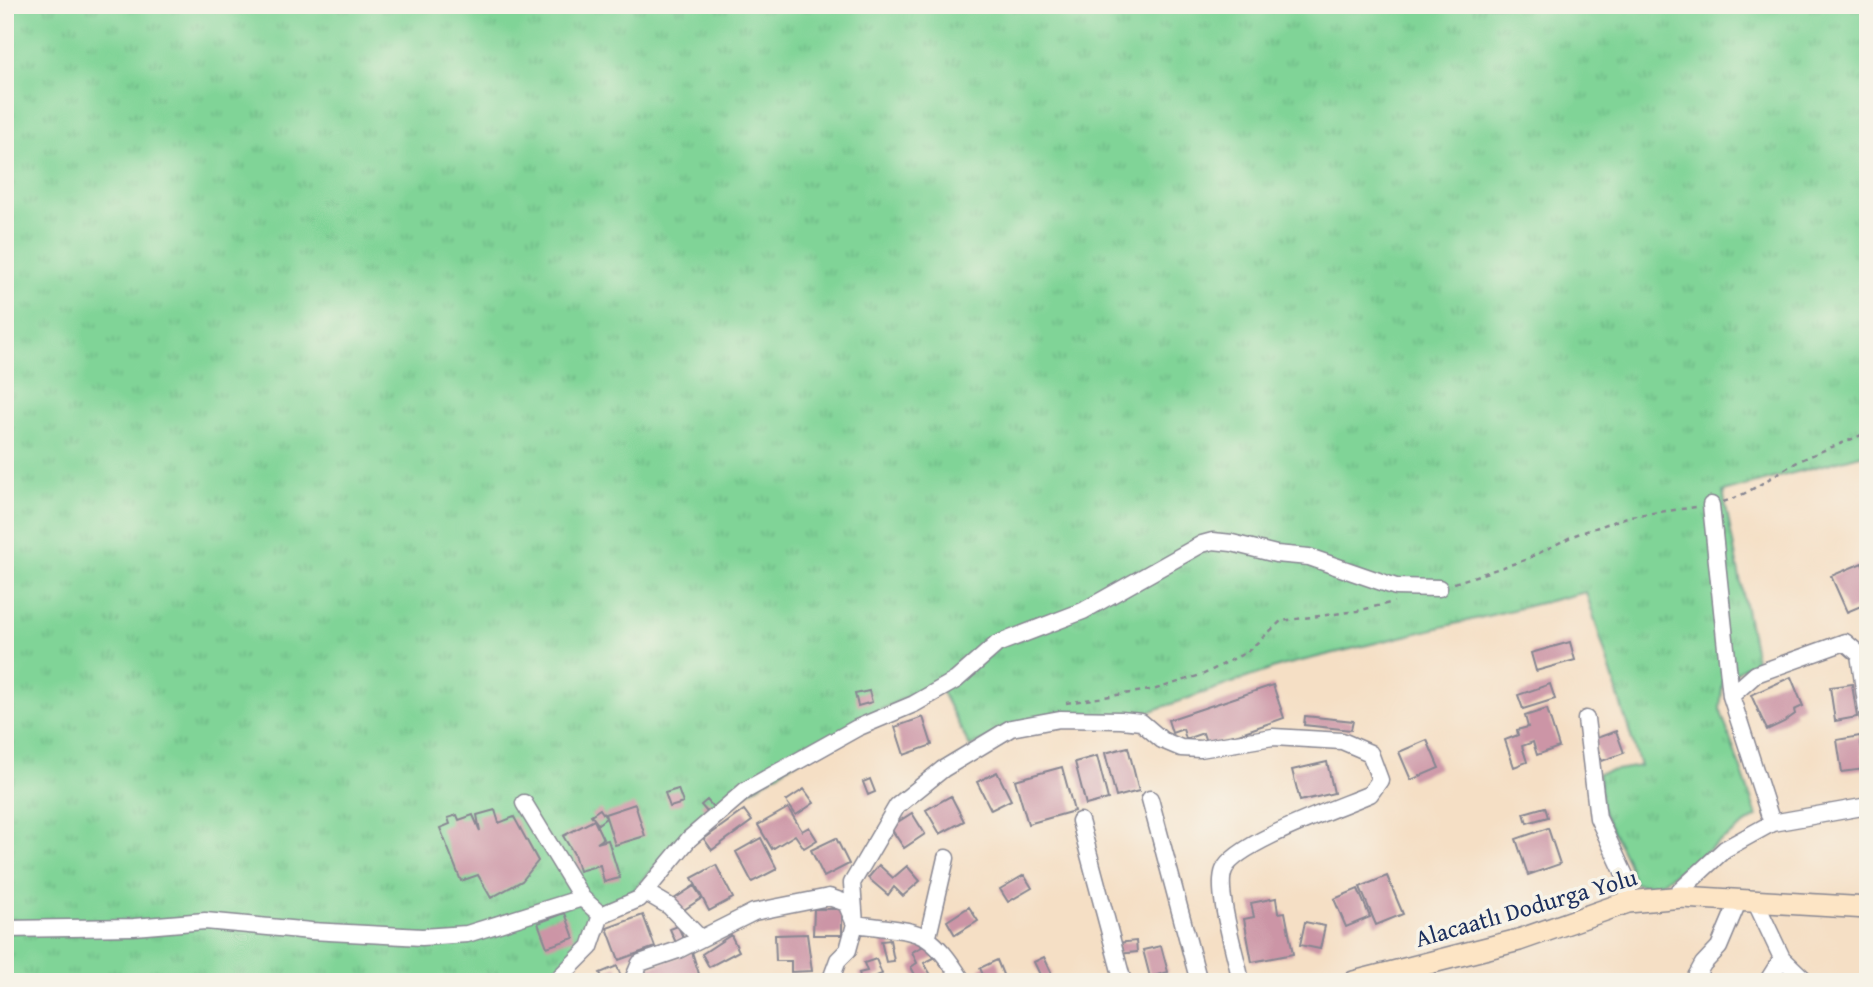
<svg xmlns="http://www.w3.org/2000/svg" width="1873" height="987" font-family="'Gentium Book Plus',serif">
  <style>
    .grass { fill: url(#grass-tufts); stroke: #4e827a; stroke-width: 2 }
    .building { fill: #cc95a6 }
    .lines { fill: none; stroke-linecap: round; stroke-linejoin: round }
    .street-casing { stroke: #888792; stroke-width: 19 }
    .secondary-casing { stroke: #888792; stroke-width: 24 }
    .path { stroke: #888792; stroke-width: 2.5; stroke-dasharray: 5 5; stroke-linecap: butt }
    .street { stroke: #fff; stroke-width: 16 }
    .secondary { stroke: #fde5c5; stroke-width: 21 }
    .labels { text-anchor: middle; stroke-width: 7; stroke-linejoin: round; paint-order: stroke }
    .street-label { font-size: 24px; fill: #1b2f5e; stroke: #f7f3e8 }
  </style>
  <defs>
    <pattern id="grass-tufts" width="24" height="20" patternUnits="userSpaceOnUse" patternTransform="scale(1.75)"><rect width="24" height="20" fill="#80d497"/><path d="M3 7l-1-3M5 7V3M7 7l1-3M15 17l-1-3M17 17v-4M19 17l1-3" fill="none" stroke="#6eb685"/></pattern>
  </defs>
  <rect width="100%" height="100%" fill="#f7f3e8"/>
  <filter id="ink" filterUnits="userSpaceOnUse"><feTurbulence type="fractalNoise" baseFrequency=".0143" numOctaves="2"/><feDisplacementMap in="SourceGraphic" scale="14" xChannelSelector="R" yChannelSelector="G"/><feConvolveMatrix kernelMatrix="1 2 1 2 8 2 1 2 1" color-interpolation-filters="sRGB"/></filter>
  <filter id="wash" filterUnits="userSpaceOnUse"><feTurbulence type="fractalNoise" baseFrequency=".00686" numOctaves="4" result="noise"/><feDisplacementMap in="SourceGraphic" scale="28" xChannelSelector="R" yChannelSelector="G"/><feGaussianBlur stdDeviation="1.57" result="paint"/><feColorMatrix in="noise" values="0 0 0 0 0 0 0 0 0 0 0 0 0 0 0 0 0 1.4 0 .05"/><feComposite in="paint" operator="in"/></filter>
  <g filter="url(#wash)">
    <rect width="100%" height="100%" fill="#f5dfc5"/>
    <path class="grass" d="M5 5H1868V453L1723 492 1756 660 1723 681 1720 709 1757 816 1652 889 1634 883 1627 860 1603 812 1598 773 1640 766 1586 592 1281 666 1140 715H1047L970 747 937 682 862 719 684 834 629 896 611 905 547 982H5Z"/>
    <g id="blocks">
      <path class="building" d="M1862 563 1868 577V603L1847 612 1831 576Z
        M1570 642 1575 660 1536 671 1531 653Z
        M1791 677 1803 706 1794 710 1795 714 1784 722 1767 730 1751 695Z
        M1550 684 1555 699 1523 709 1518 695Z
        M1852 684 1857 717 1835 721 1830 687Z
        M1273 685 1284 718 1207 745 1203 733 1186 739 1183 729 1172 733 1168 720Z
        M869 691 872 702 858 706 855 694Z
        M1547 709 1559 747 1537 755 1533 742 1522 746 1527 762 1514 767 1505 740 1518 735 1517 730 1528 727 1525 716Z
        M1305 716 1353 721 1351 730 1304 725Z
        M923 717 932 745 904 755 895 727Z
        M1616 731 1624 753 1602 761 1594 739Z
        M1860 736 1865 769 1842 772 1837 740Z
        M1427 740 1439 768 1411 780 1399 752Z
        M1128 747 1139 791 1116 797 1105 753Z
        M1097 756 1108 799 1086 805 1075 762Z
        M1327 762 1334 793 1300 801 1292 770Z
        M1062 767 1074 811 1028 824 1015 780Z
        M997 772 1011 800 991 810 977 782Z
        M870 779 875 792 868 795 863 782Z
        M678 789 683 803 670 807 665 793Z
        M804 789 814 803 796 815 786 801Z
        M951 796 964 821 940 834 926 810Z
        M707 800 713 807 707 812 701 805Z
        M635 804 645 836 615 845 605 814Z
        M1545 807 1548 817 1527 823 1524 813Z
        M788 808 802 831 809 827 817 840 804 848 795 835 772 849 758 825Z
        M600 809 606 818 598 824 591 815Z
        M495 810 499 823 514 817 538 861 522 881 491 898 478 875 461 881 440 828 450 824 448 818 457 815 459 820 473 815 480 831 477 815Z
        M744 810 752 821 712 850 704 839Z
        M912 813 925 834 904 848 890 827Z
        M594 820 603 839 597 843 608 840 620 878 604 882 600 865 579 871 574 854 563 836Z
        M1548 828 1560 864 1528 875 1516 839Z
        M761 838 777 869 752 882 736 852Z
        M836 838 849 864 824 877 811 850Z
        M716 865 733 898 709 911 692 878Z
        M879 865 893 878 907 866 920 881 903 896 894 887 888 895 868 878Z
        M1024 875 1032 888 1008 902 1000 889Z
        M1387 876 1403 914 1376 925 1360 887Z
        M694 886 702 898 679 913 671 901Z
        M1358 889 1370 917 1346 927 1334 899Z
        M1276 898 1278 913 1285 912 1293 954 1252 962 1244 919 1254 917 1251 903Z
        M969 907 978 921 955 935 947 921Z
        M814 909H842V935H813Z
        M565 913 574 938 547 947 538 923Z
        M643 915 655 947 619 960 607 928Z
        M1305 922 1325 926 1320 949 1300 945Z
        M678 926 684 940 676 943 670 929Z
        M807 934 812 971 791 972V961H776L775 935Z
        M731 935 739 951 709 967 702 954Z
        M890 940 894 961 886 962 881 941Z
        M1136 941 1137 952 1118 954 1117 943Z
        M927 944 934 958 924 963 931 975 918 981 911 967 917 963 912 952Z
        M1161 946 1168 972 1150 977 1143 950Z
        M692 952 699 974 688 978 689 982 682 979 677 982H648L644 969Z
        M1044 957 1052 974 1042 979 1034 962Z
        M876 959 882 974 874 977 875 982H862L859 973 867 971 864 963Z
        M997 960 1006 982H986L980 968Z
        M617 966 622 979 604 982 600 973Z"/>
    </g>
  </g>
  <g filter="url(#ink)">
    <use href="#blocks" fill-opacity="0" stroke="#888792" stroke-width="2"/>
    <g class="lines">
      <defs>
        <path id="street" d="M1711 505 1731 696
          M1586 719 1598 818 1628 882V902
          M1150 799 1199 982
          M524 803 582 898 601 915
          M1080 821 1123 982
          M1772 823 1731 696 1756 674 1845 642 1859 654 1868 717
          M645 892 689 839 746 790 857 728 914 704 956 680 997 644 1083 611 1202 544 1213 541 1232 543 1276 554 1309 557 1396 587 1439 588
          M1672 898 1725 849 1772 823 1868 806
          M1756 903 1782 958 1807 982
          M5 929 134 927 205 921 311 931 422 937 467 934 582 898
          M928 936 946 858
          M555 982 590 947 601 915 639 899 645 892 669 906 700 938
          M632 982 640 963 678 950 754 912 829 897 846 903 855 924C918 933 927 924 963 982
          M830 982 838 960 848 950 855 924 852 883 897 806 943 769 1011 728 1060 719 1121 720 1141 722 1162 740 1181 748 1200 749 1273 737 1342 741 1370 753 1380 780 1370 794C1340 807 1235 843 1224 870 1215 891 1237 958 1241 982
          M1693 982 1703 964 1719 947 1738 902
          M1767 982 1782 958"/>
        <path id="secondary" d="M1354 982 1519 940 1628 902 1682 897 1868 908"/>
      </defs>
      <use href="#street" class="street-casing"/>
      <use href="#secondary" class="secondary-casing"/>
      <path class="path" d="M1723 502C1750 494 1768 478 1792 465 1815 452 1843 444 1868 432
        M1454 583 1525 560 1575 535 1630 516 1696 507
        M1066 703 1156 689 1204 674 1247 652 1281 621 1357 611 1394 602"/>
      <use href="#street" class="street"/>
      <use href="#secondary" class="secondary"/>
    </g>
  </g>
  <g class="labels">
    <g class="street-label">
      <text transform="translate(1526 908) rotate(-16)" y="8">Alacaatlı Dodurga Yolu</text>
    </g>
  </g>
  <rect width="1873" height="987" fill="none" stroke="#f7f3e8" stroke-width="28"/>
</svg>
